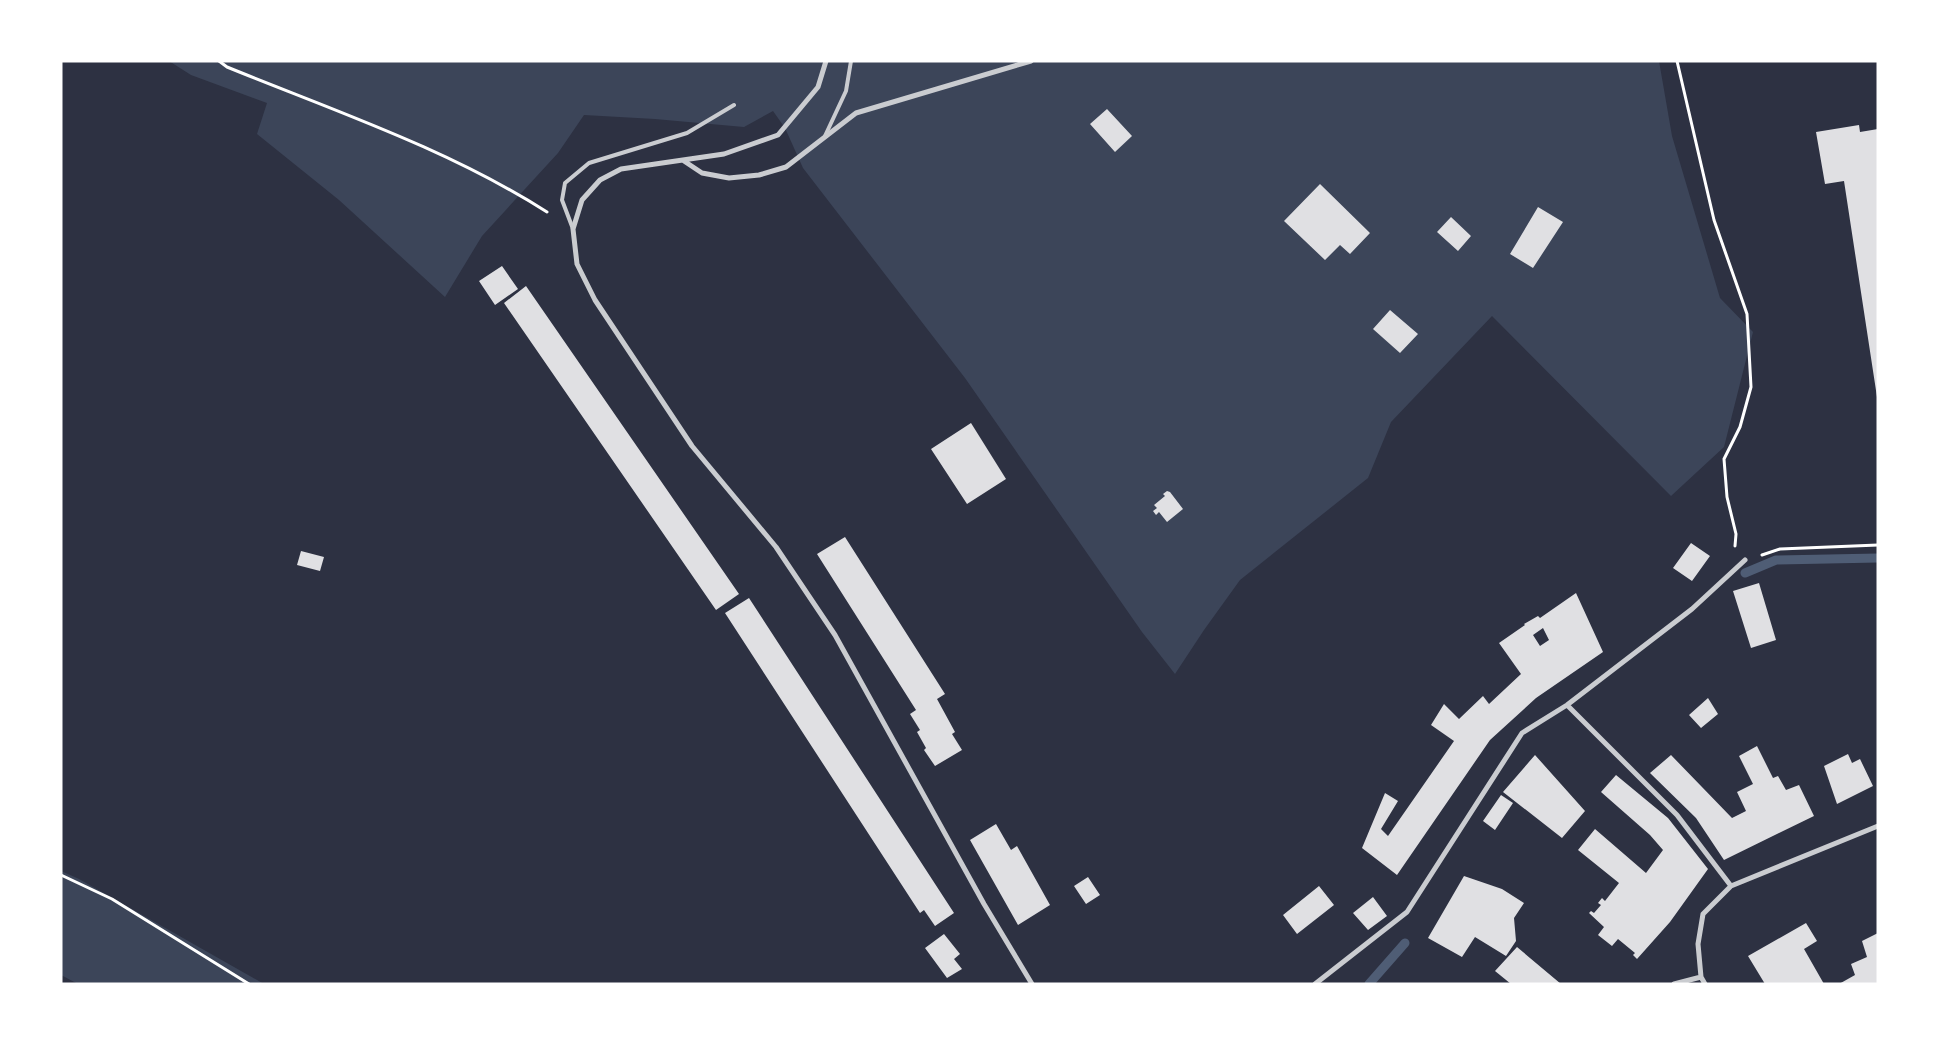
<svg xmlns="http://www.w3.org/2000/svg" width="1939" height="1045" font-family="'Archivo Narrow',sans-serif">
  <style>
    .green { fill: #3c4559 }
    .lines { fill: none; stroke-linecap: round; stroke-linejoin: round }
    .stream { stroke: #4f5d75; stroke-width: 9 }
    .building { fill: #e0e0e3; fill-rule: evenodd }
    .path { stroke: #fff; stroke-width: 3 }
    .service { stroke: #caccd0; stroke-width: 4 }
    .minor { stroke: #caccd0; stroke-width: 5 }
  </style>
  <rect width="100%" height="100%" fill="#2d3142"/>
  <path class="green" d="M169 61H1659L1672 136 1720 298 1753 332 1724 447 1671 496 1492 316 1391 422 1368 478 1240 580 1204 630 1175 674 1142 632 965 378 803 168 785 128 773 111 744 127 655 119 584 115 558 153 482 236 445 297 339 200 257 134 267 103 191 75Z
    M61 871 79 879 264 984H78L61 975Z"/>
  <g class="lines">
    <path class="stream" d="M1745 573 1776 560 1878 558
      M1369 984 1405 943"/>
  </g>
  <path class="building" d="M1107 109 1132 136 1115 152 1090 124Z
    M1859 125 1860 132 1878 129 1877 397 1844 181 1825 184 1816 132Z
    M1320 184 1370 233 1350 254 1340 245 1325 260 1284 221Z
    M1538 207 1563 222 1533 268 1510 254Z
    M1451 217 1471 236 1458 251 1437 232Z
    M502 266 518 289 495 305 479 281Z
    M526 286 739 594 716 610 504 303Z
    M1390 310 1418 334 1400 353 1373 329Z
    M971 423 1006 479 967 504 931 449Z
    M1167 491 1170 492 1183 509 1167 522 1159 512 1156 515 1153 511 1157 508 1154 505 1165 496 1163 494Z
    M845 537 945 694 937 699 955 732 952 734 962 750 935 766 924 750 926 748 917 732 920 730 910 714 916 710 817 554Z
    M1691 543 1710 556 1692 581 1673 568Z
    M301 551 324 557 320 571 297 565Z
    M1759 583 1776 640 1751 648 1733 591Z
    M1576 593 1603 652 1536 698 1490 740 1397 875 1362 848 1385 793 1398 801 1381 829 1388 836 1454 741 1431 725 1444 704 1459 719 1483 696 1489 704 1521 674 1499 643 1525 625 1524 624 1538 616 1540 618ZM1543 628 1549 640 1540 646 1533 635Z
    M749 598 954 913 935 926 924 910 920 913 725 613Z
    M1708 698 1718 714 1701 728 1689 715Z
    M1757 746 1773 778 1778 776 1786 790 1799 785 1814 816 1724 860 1696 818 1650 773 1671 755 1732 818 1746 811 1737 792 1753 784 1739 756Z
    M1848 754 1852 763 1860 759 1873 786 1837 804 1824 766Z
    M1535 755 1585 811 1562 838 1503 792Z
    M1616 775 1668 818 1708 869 1670 922 1637 959 1633 955 1635 953 1618 939 1612 946 1598 935 1604 927 1589 913 1591 911 1594 913 1601 905 1598 903 1602 898 1605 901 1619 883 1578 850 1595 829 1646 873 1663 850 1650 835 1601 792Z
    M1501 795 1513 803 1495 830 1483 821Z
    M996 824 1011 850 1017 846 1050 905 1018 925 970 840Z
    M1464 876 1502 889 1524 903 1514 918 1516 941 1506 956 1475 937 1462 957 1428 938Z
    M1088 877 1100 895 1086 904 1074 886Z
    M1319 886 1334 905 1297 934 1283 915Z
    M1373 897 1387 916 1368 930 1353 913Z
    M1806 923 1817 941 1804 949 1824 984H1765L1748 956Z
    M1878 933V984H1839L1855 975 1851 964 1867 957 1862 941Z
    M944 934 960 954 954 959 962 969 947 978 925 948Z
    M1517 947 1561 984H1511L1495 971Z"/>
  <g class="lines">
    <path class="path" d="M219 61 227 67C335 111 448 149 547 212
      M1677 61 1714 220 1747 314 1751 387 1740 427 1724 459 1727 497 1736 534 1735 546
      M1762 555 1780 549 1878 545
      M61 875 112 899 249 984"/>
    <path class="service" d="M825 136 846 91 851 61
      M573 229 562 200 565 183 589 163 687 133 734 105"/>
    <path class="minor" d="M826 61 818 87 778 135 724 154 621 169 600 180 582 200 573 229 577 264 595 300 692 446 776 547 835 635 984 904 1032 984
      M684 161 702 173 729 178 759 175 786 167 856 113 1031 61
      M1567 705 1677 815 1731 886
      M1315 984 1407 912 1522 733 1567 705 1692 609 1745 560
      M1674 984 1701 977
      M1705 984 1701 977 1698 944 1703 914 1731 886 1878 826"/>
  </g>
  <rect width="1939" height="1045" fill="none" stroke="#ffffff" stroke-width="125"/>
</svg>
